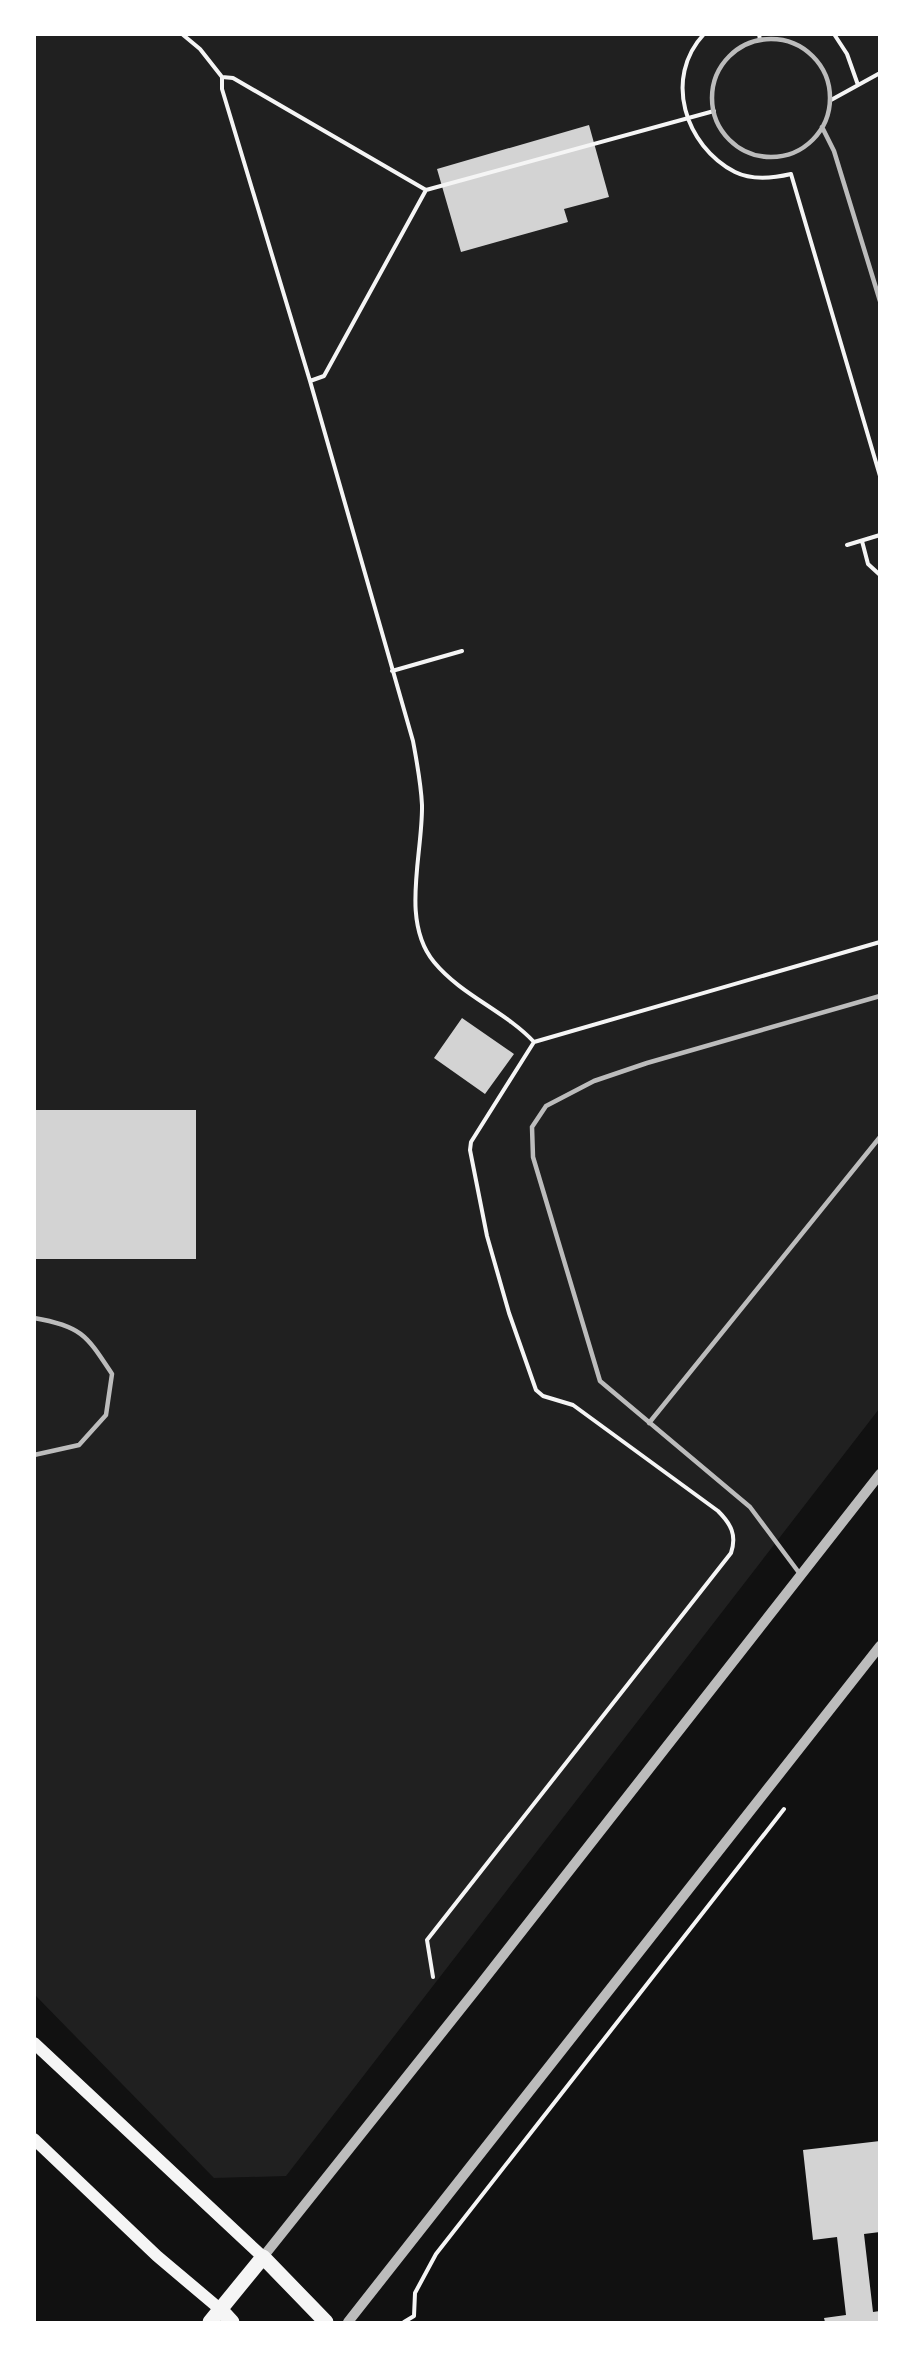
<svg xmlns="http://www.w3.org/2000/svg" width="914" height="2357" font-family="'Open Sans',sans-serif">
  <style>
    .green { fill: #202020 }
    .building { fill: #d3d3d3 }
    .lines { fill: none; stroke-linecap: round; stroke-linejoin: round }
    .path { stroke: #f5f5f5; stroke-width: 4 }
    .service { stroke: #bcbcbc; stroke-width: 4.5 }
    .tertiary { stroke: #bcbcbc; stroke-width: 10 }
    .secondary { stroke: #f5f5f5; stroke-width: 12 }
    .primary { stroke: #f5f5f5; stroke-width: 15 }
  </style>
  <rect width="100%" height="100%" fill="#111"/>
  <path class="green" d="M35 35H879V1409L286 2176 214 2178 35 1995Z"/>
  <path class="building" d="M589 125 609 197 564 209 568 222 461 252 437 169Z
    M462 1018 514 1054 485 1094 434 1058Z
    M34 1110H196V1259H34Z
    M880 2141V2232L864 2234 873 2312 880 2311V2322H825L824 2318 846 2315 837 2237 813 2240 803 2150Z"/>
  <g class="lines">
    <path class="path" d="M182 34 200 49 222 77
      M704 34C663 78 685 146 735 172 751 180 774 178 791 174L880 476
      M759 34 760 40
      M834 34 847 54 858 85
      M831 100 880 73
      M426 190 324 376 310 381 222 89V77L233 78 426 190 714 111
      M310 381 413 741C417 763 421 783 422 805 423 854 400 921 434 962 461 995 505 1011 534 1042L880 942
      M862 541 868 564 880 575
      M847 545 880 535
      M392 671 462 651
      M433 1977 427 1940 731 1553C737 1535 731 1524 718 1511L573 1405 543 1396 536 1390 509 1313 487 1236 470 1150 471 1142 534 1042
      M404 2322 414 2316 415 2293 436 2254 784 1809"/>
    <path class="service" d="M712 98a59 59 0 1 1 118 0a59 59 0 1 1-118 0Z
      M822 127 834 151 880 301
      M34 1318C82 1326 87 1336 112 1374L106 1415 79 1445 34 1455
      M649 1423 880 1137
      M800 1574 750 1507 600 1381 533 1157 532 1127 546 1106 594 1081 647 1063 880 996"/>
    <path class="tertiary" d="M263 2257 479 1986 880 1474
      M348 2322 880 1646"/>
    <path class="secondary" d="M34 2043 263 2257
      M34 2139 157 2256 221 2310"/>
    <path class="primary" d="M221 2310 232 2322
      M210 2322 263 2257 326 2322"/>
  </g>
  <rect width="914" height="2357" fill="none" stroke="#ffffff" stroke-width="72"/>
</svg>
